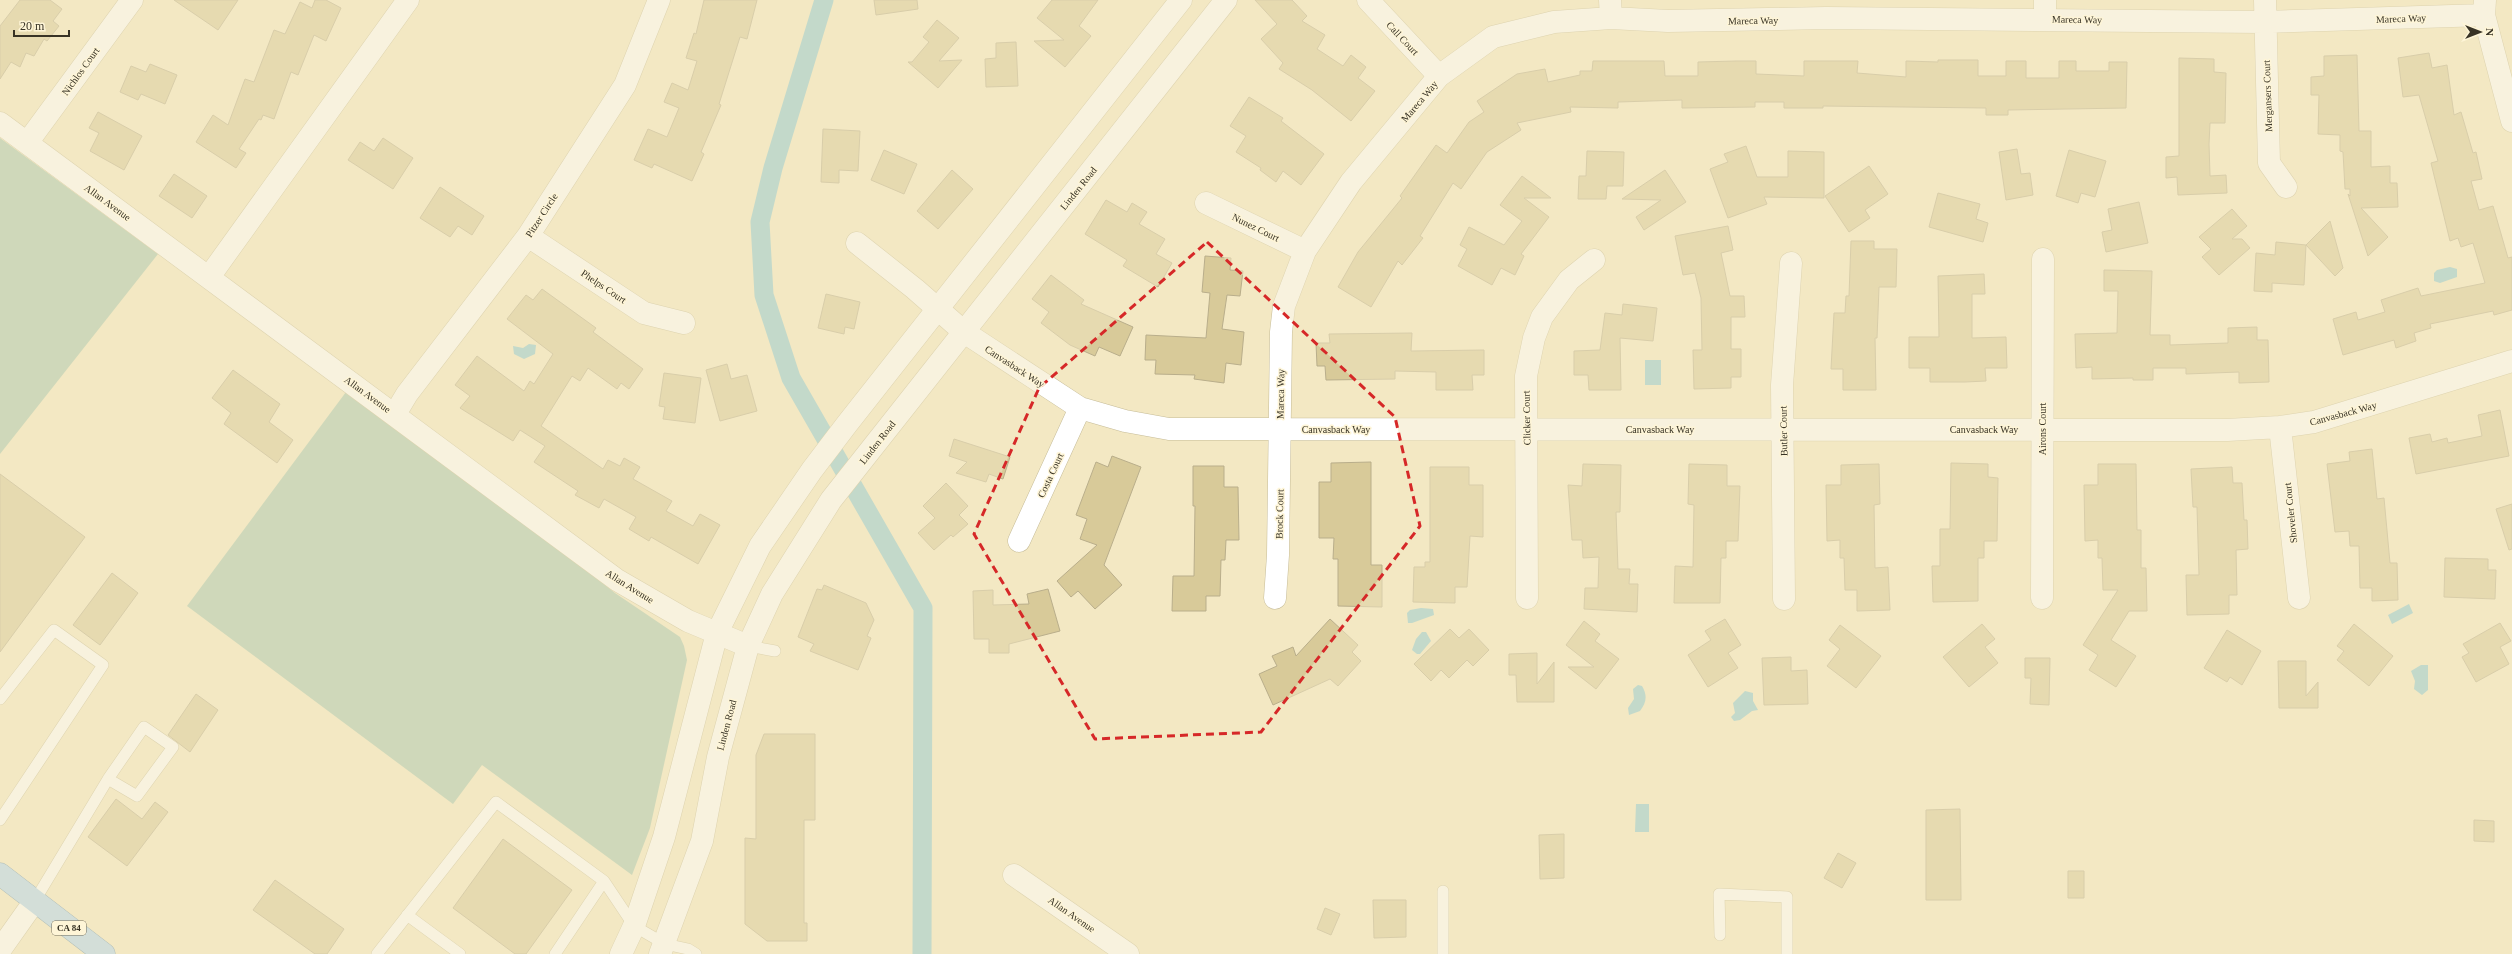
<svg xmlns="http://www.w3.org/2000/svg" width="2512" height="954" font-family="'Times New Roman',serif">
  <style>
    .green { fill: #a5c6af }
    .water { fill: #89c8d3 }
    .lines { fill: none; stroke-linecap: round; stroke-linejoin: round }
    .canal { stroke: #89c8d3; stroke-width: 19 }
    .building { fill: #d8ca99; stroke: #b9ae8b }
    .lane-casing { stroke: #c6bc98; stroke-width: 12 }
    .street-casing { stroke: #c6bc98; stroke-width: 23 }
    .secondary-casing { stroke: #c6bc98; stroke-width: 23 }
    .primary-casing { stroke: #6088a4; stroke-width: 23 }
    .lane { stroke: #fff; stroke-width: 11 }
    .street { stroke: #fff; stroke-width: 22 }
    .secondary { stroke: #fff; stroke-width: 22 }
    .primary { stroke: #add3f2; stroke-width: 22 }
    .marked { fill: none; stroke: #d62828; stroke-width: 3; stroke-dasharray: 8 5; stroke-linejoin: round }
    .labels { text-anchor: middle; stroke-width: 3; stroke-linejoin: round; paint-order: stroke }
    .shield { fill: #fef5d7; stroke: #736d5a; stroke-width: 1 }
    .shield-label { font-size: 9px; font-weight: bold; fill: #383325 }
    .street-label { font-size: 10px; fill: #383325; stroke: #fef5d7 }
  </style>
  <rect width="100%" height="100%" fill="#f3e8c3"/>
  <path class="green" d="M0 138 158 254 0 454Z
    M346 392 577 562 615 593 680 637 684 646 687 660 650 828 632 875 482 765 453 804 187 606Z"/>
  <path class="water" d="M2450 267 2457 269V277L2440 283 2434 281V273L2437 270Z
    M529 344 536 345 535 354 524 359 514 354 513 346 523 348Z
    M1645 360H1661V385H1645Z
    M2409 604 2413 613 2392 624 2388 615Z
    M1421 608 1433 609 1434 615 1412 623H1408L1407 613 1410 610Z
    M1422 632H1426L1431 641 1420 654H1417L1412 650 1416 639Z
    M2421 665H2428V690L2422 695 2414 689 2415 681 2411 671Z
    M1638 685 1642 686C1648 696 1646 703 1640 711L1629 715 1628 708 1634 699 1633 689Z
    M1745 691 1753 693V701L1758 710 1752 711 1740 720 1734 721 1731 717 1735 713 1733 703Z
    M1636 804H1649V832H1635Z"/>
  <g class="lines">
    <path class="canal" d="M824 0 773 168 760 222 764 295 791 378 923 608 922 954"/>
  </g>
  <path class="building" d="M20 0H50L62 9 53 21 59 26 47 41 44 39 34 56 26 53 20 67 11 62 0 79V26Z
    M174 0H238L218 30Z
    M315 0H326L341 8 326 41 314 35 298 75 291 72 274 119 263 115 261 120 259 119 239 149 246 153 236 168 196 142 213 115 228 125 245 79 254 82 274 30 285 34 300 2 312 8Z
    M704 0H757L747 39 740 37 719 104 721 105 701 152 704 154 692 181 654 164 652 168 634 160 648 129 667 137 679 108 664 102 672 83 688 90 697 61 686 58 694 33 696 34Z
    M874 0H917L918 9 876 15Z
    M1052 0H1098L1079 26 1091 36 1065 67 1034 41 1064 40 1037 18Z
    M1255 0H1292L1307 16 1302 21 1325 35 1317 49 1343 66 1351 55 1366 67 1358 78 1375 91 1351 121 1312 90 1279 69 1283 63 1261 39 1277 24Z
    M937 20 959 38 939 61 962 60 938 88 908 62H912L929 42 923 37Z
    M1016 42 1018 86 986 87 985 59 996 58V43Z
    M2429 53 2432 68 2447 65 2454 115 2461 112 2473 153 2476 152 2482 179 2471 181 2479 210 2493 206 2508 258 2512 257V310L2494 315 2493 311 2430 324 2431 328 2414 333 2416 341 2396 348 2394 340 2343 355 2333 319 2356 312 2358 320 2385 312 2381 300 2418 288 2421 296 2485 283 2473 243 2461 247 2458 238 2450 241 2431 163 2438 161 2419 95 2403 97 2398 58Z
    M2357 55 2359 131H2371V167L2390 166V183H2397L2398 207 2361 208 2388 237 2368 256 2348 194 2350 196V189H2345L2343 152 2340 151V135L2318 134 2319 95H2311V77L2324 76V56Z
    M2179 58 2214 59V72L2226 73 2225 123H2210L2209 144 2210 176 2226 175 2227 193 2178 195 2177 177 2166 178V157L2179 156Z
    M1938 60H1978V76H2006V61H2026V78H2059V61H2076V71H2109V62H2127L2126 108 2008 110V115H1986V108L1823 106V108H1784V102H1755V107L1682 108V100L1618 102V108L1570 107 1571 112 1517 123 1521 130 1487 152 1461 189 1453 183 1420 236 1423 238 1402 265 1398 261 1371 307 1338 287 1358 252 1402 198 1400 196 1436 145 1447 153 1469 122 1484 112 1477 101 1517 74 1545 69 1548 82 1580 75V71H1592L1593 61H1664L1665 76H1698V62L1736 61H1756V74L1804 76V61H1858L1857 73 1906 77V61L1938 62Z
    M150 64 177 75 165 104 141 94 138 100 120 92 131 66 146 72Z
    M1249 97 1283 118 1281 121 1324 154 1301 185 1283 171 1276 182 1260 170 1261 168 1236 152 1246 136 1230 126Z
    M98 112 142 136 124 170 90 151 99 133 89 128Z
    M823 129 860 131 858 171 839 170V183L821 182Z
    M383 138 413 158 393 189 348 160 360 142 374 151Z
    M1746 146 1757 177H1788V151L1824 152V198L1764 197 1767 204 1728 218 1710 169 1728 162 1724 154Z
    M2017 149 2021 174 2030 173 2033 195 2006 200 1999 152Z
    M884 150 917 164 904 194 871 180Z
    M2069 150 2106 161 2095 197 2081 193 2078 203 2056 196Z
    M1587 151 1624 152 1623 186H1607L1606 199H1578L1579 176H1586Z
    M1869 166 1888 194 1865 210 1870 218 1849 232 1825 196Z
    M952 170 973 189 938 229 917 211Z
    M1665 170 1686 202 1644 230 1636 217 1661 200 1622 199Z
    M174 174 207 196 192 218 159 196Z
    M1522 176 1551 198H1524L1549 217 1521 254 1524 256 1515 275 1501 268 1492 285 1458 266 1467 249 1460 245 1469 227 1504 245 1522 221 1500 205Z
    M440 187 484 216 472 235 458 226 450 237 420 218Z
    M1938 193 1980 204 1976 219 1988 223 1983 242 1929 227Z
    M1106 200 1127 212 1132 203 1147 212 1139 224 1165 239 1156 254 1172 263 1158 287 1123 266 1127 260 1085 234Z
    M2139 202 2148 243 2106 252 2102 232 2112 230 2108 209Z
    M2232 209 2247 226 2232 239H2242L2250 248 2219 275 2202 257 2211 249 2199 237Z
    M2330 221 2343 268 2335 276 2306 245 2304 285 2272 283V292L2254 291 2256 253 2275 255 2276 242 2306 245Z
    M1728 226 1733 250 1721 253 1730 296H1744L1745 317H1731V349H1741V377H1731V388L1694 389 1693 350H1702L1701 298 1695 273 1683 275 1675 236Z
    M1851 241H1874V249H1897L1896 287H1879L1877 338H1875L1876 390H1843V369H1831L1834 313H1845L1846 296H1849Z
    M1205 256 1231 258 1230 270 1243 271 1240 296 1227 295 1222 329 1244 332 1241 365 1226 363 1224 383 1194 379 1195 375 1155 374 1156 360H1145L1146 335 1206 338 1210 293 1202 292Z
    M2104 270 2152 271 2150 335H2170V345L2228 343V328L2257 327V340H2268L2269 382 2239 383V372L2186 374V368H2153V380H2133V378L2092 379V367L2076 368 2075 334 2117 333 2118 291H2104Z
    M1984 274 1985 294H1972V338L2006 337 2007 368H1985L1986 381 1965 382H1930V368H1909V337H1939L1938 276Z
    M1051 275 1084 300 1081 304 1133 327 1120 356 1099 347 1095 356 1070 345 1041 323 1049 312 1032 299Z
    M542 289 596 328 593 332 643 369 629 389 621 383 617 389 588 368 580 381 572 376 541 426 603 469 608 460 620 466 624 458 640 467 633 479 672 501 666 511 693 526 700 514 720 525 698 564 651 537 649 541 629 529 636 517 629 513 604 499 599 508 575 495 578 491 534 462 545 446 520 430 513 441 460 408 470 396 455 385 477 356 524 391 530 381 534 384 553 354 507 319 526 295 533 300Z
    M826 294 860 302 854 329 845 327 844 334 818 328Z
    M1623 304 1657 308 1653 341 1620 338 1621 390H1589L1588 375H1574V351L1600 350 1605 313 1622 315Z
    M1412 333 1411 351 1484 350V375H1472L1473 390H1436V372L1395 371V379L1326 380 1325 366H1317L1316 343H1330L1329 334Z
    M727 364 731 379 747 375 757 411 720 421 706 370Z
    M233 370 280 404 269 422 293 440 277 463 224 424 231 413 212 398Z
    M664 373 701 378 695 423 663 419 665 407 659 406Z
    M2500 410 2509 456 2416 474 2409 438 2430 434 2432 442 2447 438 2448 443 2482 436 2478 415Z
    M954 439 1010 457 1003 479 989 474 986 482 956 473 967 462 949 456Z
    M2372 449 2377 499 2384 498 2390 563H2397L2398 600 2372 601V588H2360L2359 546H2350L2349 531 2335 532 2327 464 2350 461 2349 452Z
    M1112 456 1141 467 1104 565 1122 585 1095 609 1078 591 1071 597 1057 581 1097 545 1080 539 1087 519 1076 515 1096 462 1108 467Z
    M1371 462V565H1382V607L1338 606V559H1333L1334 538H1319V482H1331V463Z
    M1951 463 1988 464V477L1998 478 1997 541H1984V558H1978V601L1933 602 1932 566H1940V529H1950Z
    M1583 464 1621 465 1620 512H1616L1618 569H1630L1629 584H1638L1637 612 1584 609 1585 588H1598L1599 557 1583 558 1582 540H1572L1568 485 1582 486Z
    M1689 464 1727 465V486H1740L1738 541H1726V558H1721L1720 603H1674L1675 566 1693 567 1694 505 1688 504Z
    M1879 464 1880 504 1874 505 1875 568 1888 567 1890 610 1857 611V590H1845L1844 558H1840V540L1827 541 1826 485H1841V465Z
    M2098 464H2136L2137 530H2141V568H2146L2147 611H2129L2111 640 2136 656 2116 687 2089 670 2098 655 2083 645 2118 590H2103L2102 558H2098V540L2085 541 2084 485H2098Z
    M1193 466H1224V487H1238L1239 540H1226L1225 560H1221L1220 596H1206V611H1172L1173 576H1194L1195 506H1193Z
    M1430 467H1469V485H1483V537L1470 536 1467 587H1455V603L1413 602 1414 567H1425V562H1430Z
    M2232 467 2233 483H2242L2244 520H2247L2248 549 2236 550 2237 595H2229V614L2187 615 2186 575H2199L2197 507H2193L2191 469Z
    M0 474 85 537 0 652Z
    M946 483 968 506 959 515 968 524 953 537 951 535 934 550 918 533 935 518 923 506Z
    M2512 504V549L2509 550 2496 509Z
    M2445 558 2488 559V570H2496L2495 599 2444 597Z
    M112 573 138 593 100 645 73 625Z
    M824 585 866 603 874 620 867 636 871 638 858 670 810 651 814 644 798 637 817 589 822 590Z
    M1048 589 1060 631 1009 644V653H989V639H974L973 591 993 590V605L1029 604 1027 594Z
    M1330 619 1358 645 1352 652 1361 661 1338 686 1330 679 1273 705 1259 674 1277 666 1272 656 1293 647 1296 656Z
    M1725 619 1741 645 1728 653 1738 668 1708 687 1688 655 1711 640 1705 631Z
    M1584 621 1600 634 1595 641 1619 659 1596 689 1568 667H1594L1566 645Z
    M2500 623 2511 641 2500 647 2509 664 2476 682 2462 657 2469 653 2463 644Z
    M1982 624 1995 639 1985 647 1998 663 1969 687 1943 657Z
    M2354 624 2393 656 2369 686 2337 660 2344 651 2337 646Z
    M1840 625 1881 656 1856 688 1827 666 1840 649 1829 640Z
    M1450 629 1459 638 1469 629 1489 650 1473 666 1467 660 1449 678 1441 670 1431 681 1414 664Z
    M2227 630 2261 651 2242 685 2230 677 2227 682 2204 668Z
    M1537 653V684L1554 662V702H1517L1516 675H1509V654Z
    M1791 657V671L1807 670 1808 704 1764 705 1762 658Z
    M2025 658H2050L2049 705 2030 704 2031 678H2025Z
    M2278 661H2306V696L2318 682V708H2279Z
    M196 694 218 710 190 752 168 735Z
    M764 734H815V820H804V923H807V941H767L745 924V838L756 839V755Z
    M116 799 142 819 155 802 168 812 127 866 88 837Z
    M1960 809 1961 900H1926V810Z
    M2474 820 2494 821V842L2474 841Z
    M1564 834V878L1540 879 1539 835Z
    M503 839 572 890 526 954H515L453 908Z
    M1838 853 1856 863 1842 888 1824 878Z
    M2068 871H2084V898H2068Z
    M275 880 344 929 327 954H315L253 910Z
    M1373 900H1406V937L1374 938Z
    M1325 908 1340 914 1331 935 1317 929Z"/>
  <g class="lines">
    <defs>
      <path id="lane" d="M748 646 775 651
        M0 699 54 630 103 665 0 820
        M34 902 108 779 144 727 173 747 137 796 108 779
        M407 915 460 954
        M1720 935 1719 894 1787 897V954
        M377 954 496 802 604 881 634 926 665 944 688 949 696 954
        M555 954 604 881
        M1443 954V891"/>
      <path id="street" d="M1368 0 1439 76
        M1610 0 1611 18
        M2045 0V19
        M2265 0 2269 163 2286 187
        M2485 0 2484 15 2512 121
        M0 123 617 580 688 621 748 646
        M27 143 132 0
        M1206 203 1305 251
        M528 236 644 313 684 323
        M857 243 915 289 964 332 1080 408 1125 421 1169 429 2227 430 2280 427 2314 422 2512 361
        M209 277 408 0
        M395 414 407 394 528 236 625 85 659 0
        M2280 427 2299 598
        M1019 541 1080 408
        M1275 598 1278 555 1281 332 1284 306 1305 251 1351 182 1439 76 1493 37 1554 22 1611 18 1668 21 1826 18 2264 22 2484 15
        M1527 598 1526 376 1534 338 1542 317 1569 280 1594 260
        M2042 598 2043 259
        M1784 599 1782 385 1791 263
        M1014 875 1128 954
        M0 950 34 902"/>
      <path id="secondary" d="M621 954 634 926 664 837 717 633 760 546 812 470 847 424 1181 0
        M660 954 702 841 718 757 748 646 772 594 831 500 1226 0"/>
      <path id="primary" d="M0 874 104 954"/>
    </defs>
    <use href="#lane" class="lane-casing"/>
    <use href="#street" class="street-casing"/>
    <use href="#secondary" class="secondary-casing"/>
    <use href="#primary" class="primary-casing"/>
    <use href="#lane" class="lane"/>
    <use href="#street" class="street"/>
    <use href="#secondary" class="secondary"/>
    <use href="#primary" class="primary"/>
  </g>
  <path d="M0 0H2512V954H0ZM1207 242 1395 417 1420 526 1261 732 1095 739 974 534 1039 388Z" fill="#f3e8c3" fill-opacity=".55" fill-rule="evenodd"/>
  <path class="marked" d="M1207 242 1395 417 1420 526 1261 732 1095 739 974 534 1039 388Z"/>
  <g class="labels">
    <rect class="shield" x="52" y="921" width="34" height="14" rx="3"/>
    <g class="shield-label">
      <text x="69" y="931">CA 84</text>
    </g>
    <g class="street-label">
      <text transform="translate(2401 18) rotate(-2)" y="4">Mareca Way</text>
      <text transform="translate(2077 19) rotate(1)" y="4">Mareca Way</text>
      <text transform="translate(1753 20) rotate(-1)" y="4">Mareca Way</text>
      <text transform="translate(1403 38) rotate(47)" y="4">Call Court</text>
      <text transform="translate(80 71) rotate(-54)" y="4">Nichlos Court</text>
      <text transform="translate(2267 96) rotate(-92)" y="4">Mergansers Court</text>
      <text transform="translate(1419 101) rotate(-50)" y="4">Mareca Way</text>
      <text transform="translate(1078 188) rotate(-51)" y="4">Linden Road</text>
      <text transform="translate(108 202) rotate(36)" y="4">Allan Avenue</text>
      <text transform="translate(541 215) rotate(-57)" y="4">Pitzer Circle</text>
      <text transform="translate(1256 227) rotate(26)" y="4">Nunez Court</text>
      <text transform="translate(604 286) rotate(34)" y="4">Phelps Court</text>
      <text transform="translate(1015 366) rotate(33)" y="4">Canvasback Way</text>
      <text transform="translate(368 394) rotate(36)" y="4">Allan Avenue</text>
      <text transform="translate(1280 394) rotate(-89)" y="4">Mareca Way</text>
      <text transform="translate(2343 413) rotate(-15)" y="4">Canvasback Way</text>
      <text transform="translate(1526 418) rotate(-91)" y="4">Clicker Court</text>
      <text x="1336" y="433">Canvasback Way</text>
      <text x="1660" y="433">Canvasback Way</text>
      <text x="1984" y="433">Canvasback Way</text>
      <text transform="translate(2042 429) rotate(-90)" y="4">Airons Court</text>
      <text transform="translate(1783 431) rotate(-91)" y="4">Butler Court</text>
      <text transform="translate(877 442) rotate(-52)" y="4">Linden Road</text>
      <text transform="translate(1050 475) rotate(-65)" y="4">Costa Court</text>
      <text transform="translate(2290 513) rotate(-96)" y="4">Shoveler Court</text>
      <text transform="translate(1279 514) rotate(-89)" y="4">Brock Court</text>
      <text transform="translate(630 586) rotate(32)" y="4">Allan Avenue</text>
      <text transform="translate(726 725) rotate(-75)" y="4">Linden Road</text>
      <text transform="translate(1072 914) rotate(35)" y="4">Allan Avenue</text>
    </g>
  </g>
  <g transform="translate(2480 32) rotate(90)" stroke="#fef5d7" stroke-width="3" paint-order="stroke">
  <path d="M0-3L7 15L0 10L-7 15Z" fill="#383325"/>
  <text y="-6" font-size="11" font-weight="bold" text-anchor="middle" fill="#383325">N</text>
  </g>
  <path d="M14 30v6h55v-6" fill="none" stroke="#383325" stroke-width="2"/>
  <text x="20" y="30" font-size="12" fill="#383325" stroke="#fef5d7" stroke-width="3" paint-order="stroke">20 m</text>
</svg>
